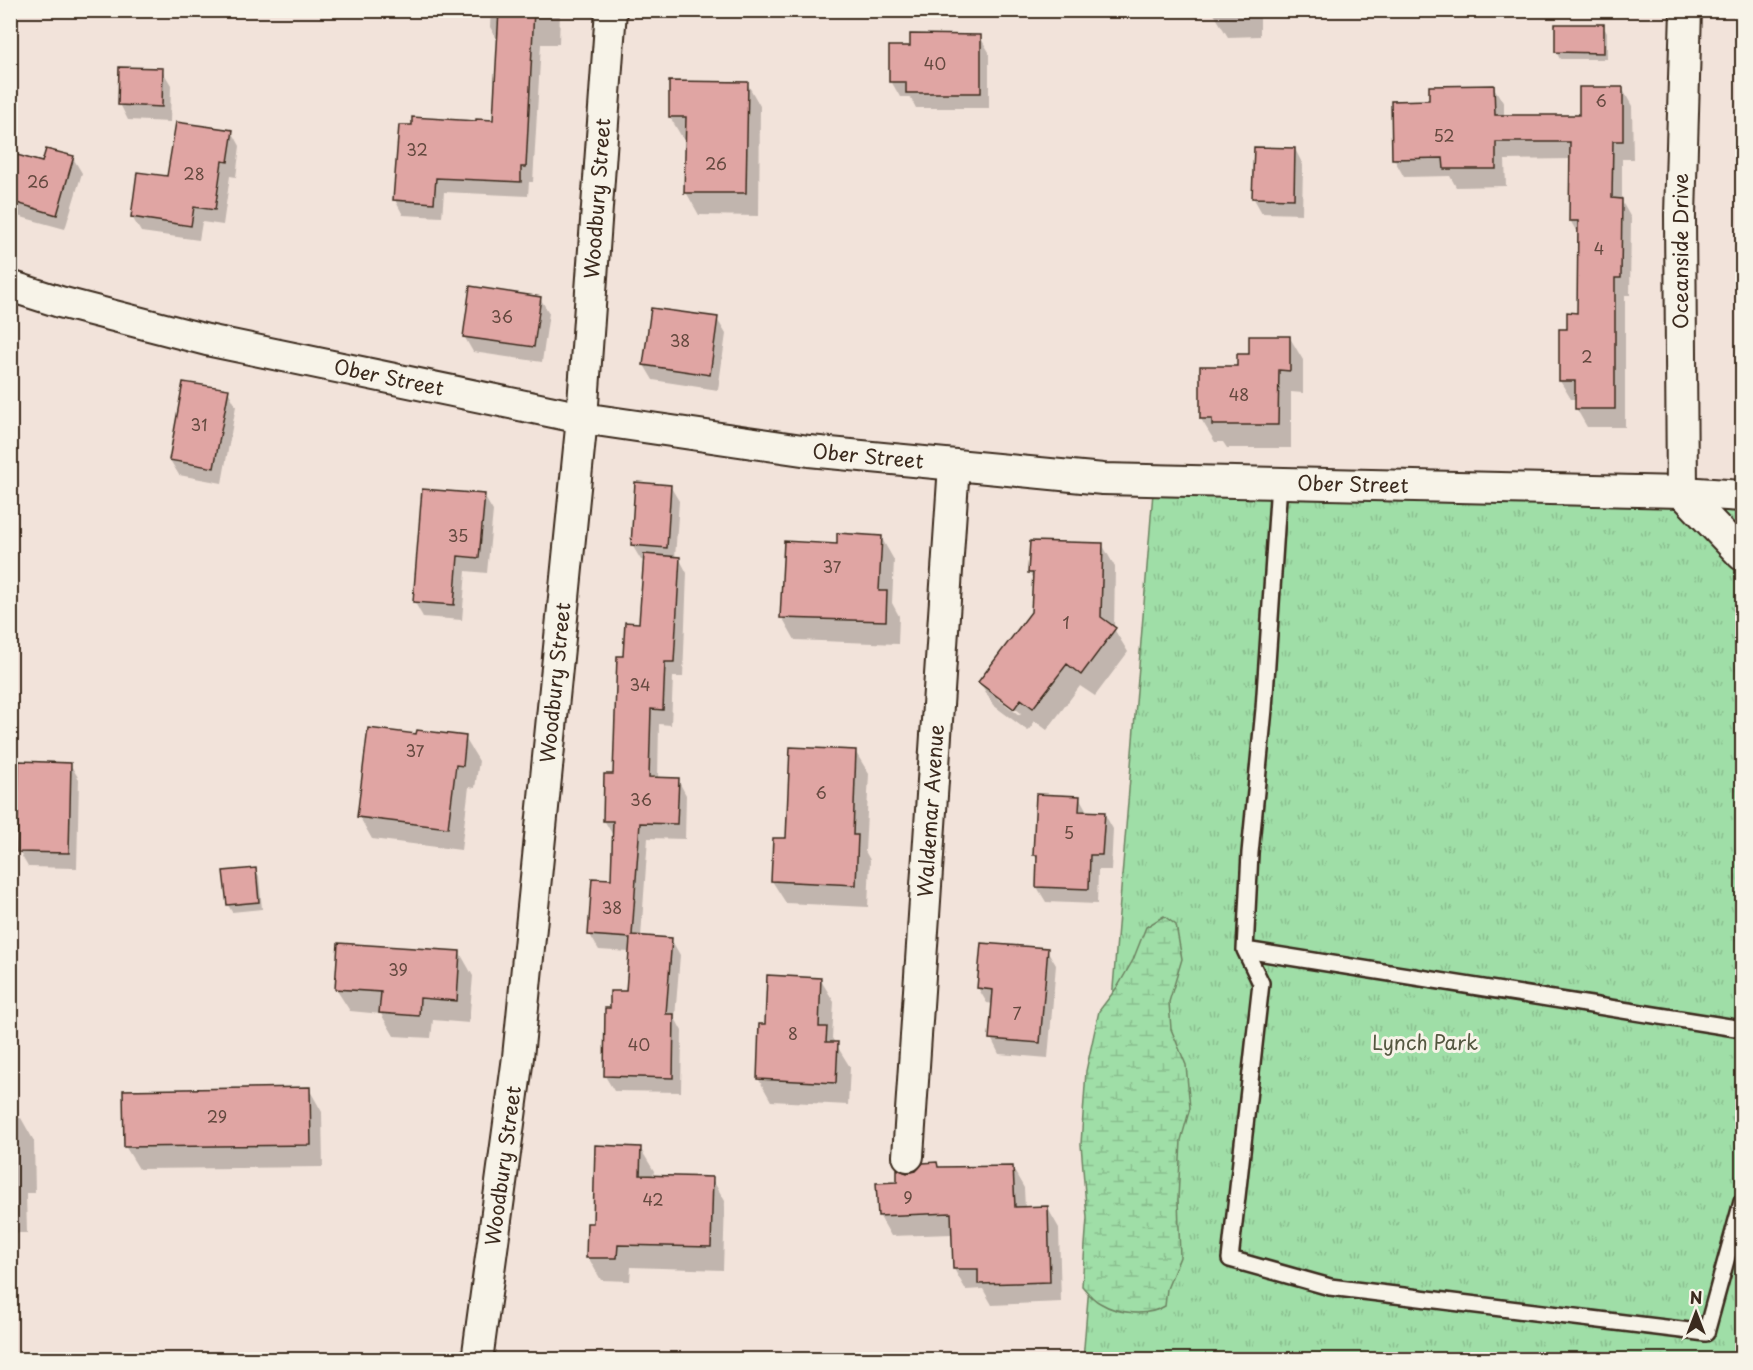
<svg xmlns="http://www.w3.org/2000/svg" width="1753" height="1370" font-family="'Playpen Sans',sans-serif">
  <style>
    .grass { fill: url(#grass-tufts); stroke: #6d8462; stroke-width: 1.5 }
    .wetland { fill: url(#wetland-marsh); stroke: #6d8462; stroke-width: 1.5 }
    .shadow { fill: #0003; fill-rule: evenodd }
    .building { fill: #e0a5a3; stroke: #3b2a1e; stroke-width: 1.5 }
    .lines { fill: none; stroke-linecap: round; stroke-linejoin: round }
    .service-casing { stroke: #3b2a1e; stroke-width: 20 }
    .minor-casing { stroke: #3b2a1e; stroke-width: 34 }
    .service { stroke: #f7f3e8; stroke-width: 15 }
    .minor { stroke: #f7f3e8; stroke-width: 30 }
    .labels { text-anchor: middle; stroke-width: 6; stroke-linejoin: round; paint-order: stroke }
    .number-label { font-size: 16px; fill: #64493f }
    .street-label { font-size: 20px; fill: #3b2a1e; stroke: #f7f3e8 }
    .park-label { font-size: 20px; fill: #545740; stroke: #f7f3e8 }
  </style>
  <defs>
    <pattern id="grass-tufts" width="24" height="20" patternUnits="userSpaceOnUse" patternTransform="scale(1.5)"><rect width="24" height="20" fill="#9fdea7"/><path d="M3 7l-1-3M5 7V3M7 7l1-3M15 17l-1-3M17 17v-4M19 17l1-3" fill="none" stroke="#8abf8f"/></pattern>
    <pattern id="wetland-marsh" width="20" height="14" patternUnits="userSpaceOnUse" patternTransform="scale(1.5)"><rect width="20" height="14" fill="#9fdea7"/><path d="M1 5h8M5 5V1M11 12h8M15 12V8" fill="none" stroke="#8abf8f"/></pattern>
  </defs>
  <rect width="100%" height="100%" fill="#f2e3da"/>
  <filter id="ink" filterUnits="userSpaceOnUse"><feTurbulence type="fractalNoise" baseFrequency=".0167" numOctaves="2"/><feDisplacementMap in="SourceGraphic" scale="12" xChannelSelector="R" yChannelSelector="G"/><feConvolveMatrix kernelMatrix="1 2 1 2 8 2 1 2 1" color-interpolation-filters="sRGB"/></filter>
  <g filter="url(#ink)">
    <path class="grass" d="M1154 480 1742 498V1359L1083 1360Z"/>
    <path class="wetland" d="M1164 916 1176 925 1182 959 1169 1002 1171 1029 1186 1065 1190 1108 1181 1140 1178 1199 1180 1257 1167 1289 1165 1306C1147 1317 1118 1314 1100 1303 1093 1300 1087 1292 1082 1286L1087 1218 1081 1144 1086 1071 1099 1011 1118 986 1133 960 1146 927Z"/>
    <path class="shadow" d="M175 10H249L178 15Z
      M491 10 560 11 559 44H541L533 182H529L528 196 444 192 442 217 403 215 395 200 477 123 494 122 498 41 490 27Z
      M1214 10H1260V36L1228 37 1214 14Z
      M1593 10H1635V14L1596 15Z
      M1603 26 1607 33V59H1560L1556 52Z
      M980 37 989 52V108H916L910 97H900L891 81 912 47Z
      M162 70 171 85 170 122 128 120 120 104Z
      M747 83 760 106 759 216 699 215 686 192 687 139H683L670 117Z
      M1493 86 1504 104V116H1580L1622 88 1632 106 1633 159H1622V202L1631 218 1630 295H1625V427H1587L1576 408V399H1571L1560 381 1568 331 1578 314 1579 236 1570 220 1571 159 1505 160 1506 186 1456 187 1450 176 1404 177 1394 159 1393 103 1430 102Z
      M232 131 240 146 236 177 230 176 223 225 202 222 199 240 141 232 132 217 168 178Z
      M1295 149 1303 165 1302 214 1262 213 1253 197Z
      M10 157 43 164 73 158 82 173 65 229 10 214Z
      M540 298 549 313 542 362 473 352 464 336Z
      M717 319 726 334 718 390 653 380 644 365Z
      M1290 338 1303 360V393L1291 392V448H1227L1223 442H1215L1201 419 1250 356Z
      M228 391 236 406 222 483 179 475 170 460Z
      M670 486 679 501 675 558H679L687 573 683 677H673L671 725 659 724 658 779 678 780 686 795 685 839 648 838 641 937 671 939 680 955 675 1018 682 1031 681 1092 614 1091 605 1076 612 1010 627 993 630 952 599 950 590 935 612 881 614 837 604 820 615 775 625 658 640 624 645 561 641 560 632 545Z
      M484 496 493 511 487 573 466 571 462 620 423 617 414 601Z
      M881 537 894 560 892 603 899 616 898 644 795 640 782 617 838 545Z
      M1102 544 1115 567 1114 629 1128 652 1095 696 1080 686 1047 730 1035 721 1028 731 993 705 980 682 1033 612 1034 581 1029 572ZM997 694 1021 713 1019 715 997 698Z
      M418 736 465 738 479 761 475 788 469 787 461 850 372 839 359 816Z
      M855 751 869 774 865 851 870 860 868 907 786 903 772 881 788 840Z
      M70 764 79 779 77 868 28 867 19 851Z
      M1037 795 1079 797 1088 813H1104L1113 829 1111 870H1098L1097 904 1046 902 1037 887 1039 862 1034 855Z
      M255 869 259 876 262 909 232 912 228 905Z
      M1047 950 1056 965 1048 1058 999 1054 991 1038 994 1004 987 1003 978 988Z
      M460 953 473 976 469 1023 433 1020 431 1038 394 1036 381 1014 350 1011 336 989Z
      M820 979 834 1002 832 1038 850 1067 848 1105 771 1101 758 1078 766 1026Z
      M309 1089 322 1112 323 1167 139 1169 125 1146Z
      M21 1118 34 1141 35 1193H26L27 1233H10V1119Z
      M640 1148 654 1171 653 1177 712 1179 725 1201 723 1270 631 1267 630 1281 601 1280 588 1257 595 1225Z
      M937 1164 939 1169 1012 1167 1024 1188 1025 1208 1047 1207 1059 1228 1061 1302 992 1305 983 1289 966 1290 954 1269 953 1234 891 1236 879 1215 906 1175Z"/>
    <path class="building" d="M499 10H534L526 167H521V182L436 178 434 203 393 200 399 125H412V117L476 121V119L493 120Z
      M1555 24H1604V53L1555 52Z
      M910 34 981 35V93H906V82H889V46H910Z
      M119 67 163 68 162 107 118 105Z
      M669 81 748 82 746 193H684L686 117H669Z
      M1494 85 1495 115H1579V87H1623V141H1613L1612 198 1622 199 1621 278H1615V409H1575V381H1559V329H1567V312L1577 313 1578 221H1569L1570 142H1496V169H1444L1443 158 1392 159 1391 101 1429 100V86Z
      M176 122 233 130 228 162 222 161 215 210 194 207 191 226 131 217 137 172 167 176Z
      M1254 147 1295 148 1294 199 1252 198Z
      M46 149 74 156 57 215 10 201V153L42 162Z
      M470 286 541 297 534 347 463 337Z
      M651 308 718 317 710 375 643 365Z
      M1249 336H1290V371L1279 370 1278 425H1212V419H1200V366H1237V354H1249Z
      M183 382 229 389 214 468 169 460Z
      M635 482 671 485 667 548 631 545Z
      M422 489 485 494 479 558 458 556 454 605 413 602Z
      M837 533 882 536 879 591H887L886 621 780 618 784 541 837 544Z
      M1030 541 1103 543 1101 617 1116 628 1081 675 1067 664 1033 708 1021 699 1014 709 978 682 1031 612 1033 573H1028Z
      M644 554 680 557 674 662H665L663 710 651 709 649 777 679 778 677 824 640 823 632 935 672 938 666 1014H674L673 1078 604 1076 605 1008H610V991H626L630 938 588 935 592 878 611 879 613 821H603L604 774H613L617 656H623L625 622 639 623Z
      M368 728 416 734 417 730 466 736 463 766 456 765 448 828 357 817Z
      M790 747 856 750 853 835H858L856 885 771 881 773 838H786Z
      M19 761 71 763 69 853 17 852Z
      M1036 794 1080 796 1079 811 1105 812 1102 855H1090L1089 889 1036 887 1037 855H1033Z
      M256 868 259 902 227 905 223 871Z
      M338 943 460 951 457 1001 420 998 419 1016 379 1013 381 992 335 989Z
      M981 943 1048 948 1040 1043 989 1039 993 990 977 988Z
      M767 975 821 978 819 1027H827L826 1042H838L836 1083 757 1079 759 1024H765Z
      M310 1087 311 1145 124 1147 123 1090Z
      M595 1145 641 1147 640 1175 713 1177 711 1247 618 1245 617 1258H586L587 1223H593Z
      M937 1162 938 1167 1013 1166 1015 1207 1048 1206 1050 1282 978 1284V1269H953L951 1213 878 1216 876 1183 897 1182V1169L907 1173 916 1171 923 1163Z"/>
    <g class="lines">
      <defs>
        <path id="service" d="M1279 483 1264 709 1250 853 1245 950 1261 983 1230 1259 1330 1287 1706 1333 1742 1202
          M1245 950 1742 1029"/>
        <g id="minor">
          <path d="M1686 10 1680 215 1682 492 1742 555"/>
          <path id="s1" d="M10 286 60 302 207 340 582 418 809 451 1103 479 1682 492 1742 496"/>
          <path id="s2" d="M908 1156 954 465"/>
          <path id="s3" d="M478 1353 518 1057 582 418 611 10"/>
        </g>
      </defs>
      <use href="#service" class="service-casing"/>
      <use href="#minor" class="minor-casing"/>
      <use href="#service" class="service"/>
      <use href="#minor" class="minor"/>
    </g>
  </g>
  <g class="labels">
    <g class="number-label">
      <text x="935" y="70">40</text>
      <text x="1601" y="107">6</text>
      <text x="1444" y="142">52</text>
      <text x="417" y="156">32</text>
      <text x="716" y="170">26</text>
      <text x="194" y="180">28</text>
      <text x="38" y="188">26</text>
      <text x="1599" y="255">4</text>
      <text x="502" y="323">36</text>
      <text x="680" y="347">38</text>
      <text x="1587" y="363">2</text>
      <text x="1239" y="401">48</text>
      <text x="199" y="431">31</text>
      <text x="458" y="542">35</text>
      <text x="832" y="573">37</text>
      <text x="1066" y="629">1</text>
      <text x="640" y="691">34</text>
      <text x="415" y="757">37</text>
      <text x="821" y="799">6</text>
      <text x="641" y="806">36</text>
      <text x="1069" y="839">5</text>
      <text x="612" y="914">38</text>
      <text x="398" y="976">39</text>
      <text x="1017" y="1020">7</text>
      <text x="793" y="1040">8</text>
      <text x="639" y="1051">40</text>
      <text x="217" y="1123">29</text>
      <text x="908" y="1204">9</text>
      <text x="653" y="1206">42</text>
    </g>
    <g class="street-label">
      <text dy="7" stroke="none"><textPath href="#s3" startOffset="1161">Woodbury Street</textPath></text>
      <text transform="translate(1681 251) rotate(-90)" y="7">Oceanside Drive</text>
      <text dy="7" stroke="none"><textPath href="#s1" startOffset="390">Ober Street</textPath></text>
      <text dy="7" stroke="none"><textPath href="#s1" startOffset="876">Ober Street</textPath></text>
      <text dy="7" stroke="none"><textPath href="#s1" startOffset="1362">Ober Street</textPath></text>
      <text dy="7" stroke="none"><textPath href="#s3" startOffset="675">Woodbury Street</textPath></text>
      <text dy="7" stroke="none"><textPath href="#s2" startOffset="346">Waldemar Avenue</textPath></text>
      <text dy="7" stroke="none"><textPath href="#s3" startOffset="189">Woodbury Street</textPath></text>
    </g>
    <g class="park-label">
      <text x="1425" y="1050">Lynch Park</text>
    </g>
  </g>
  <rect width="1753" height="1370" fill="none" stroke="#f7f3e8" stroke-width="36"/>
  <rect x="18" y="18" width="1717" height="1334" fill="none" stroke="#3b2a1e" stroke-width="2" filter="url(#ink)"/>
  <g transform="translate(1696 1313)" stroke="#f7f3e8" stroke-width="4.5" paint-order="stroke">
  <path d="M0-4.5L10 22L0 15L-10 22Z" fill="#3b2a1e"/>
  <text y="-9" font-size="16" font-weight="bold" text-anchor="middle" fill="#3b2a1e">N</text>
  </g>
</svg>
